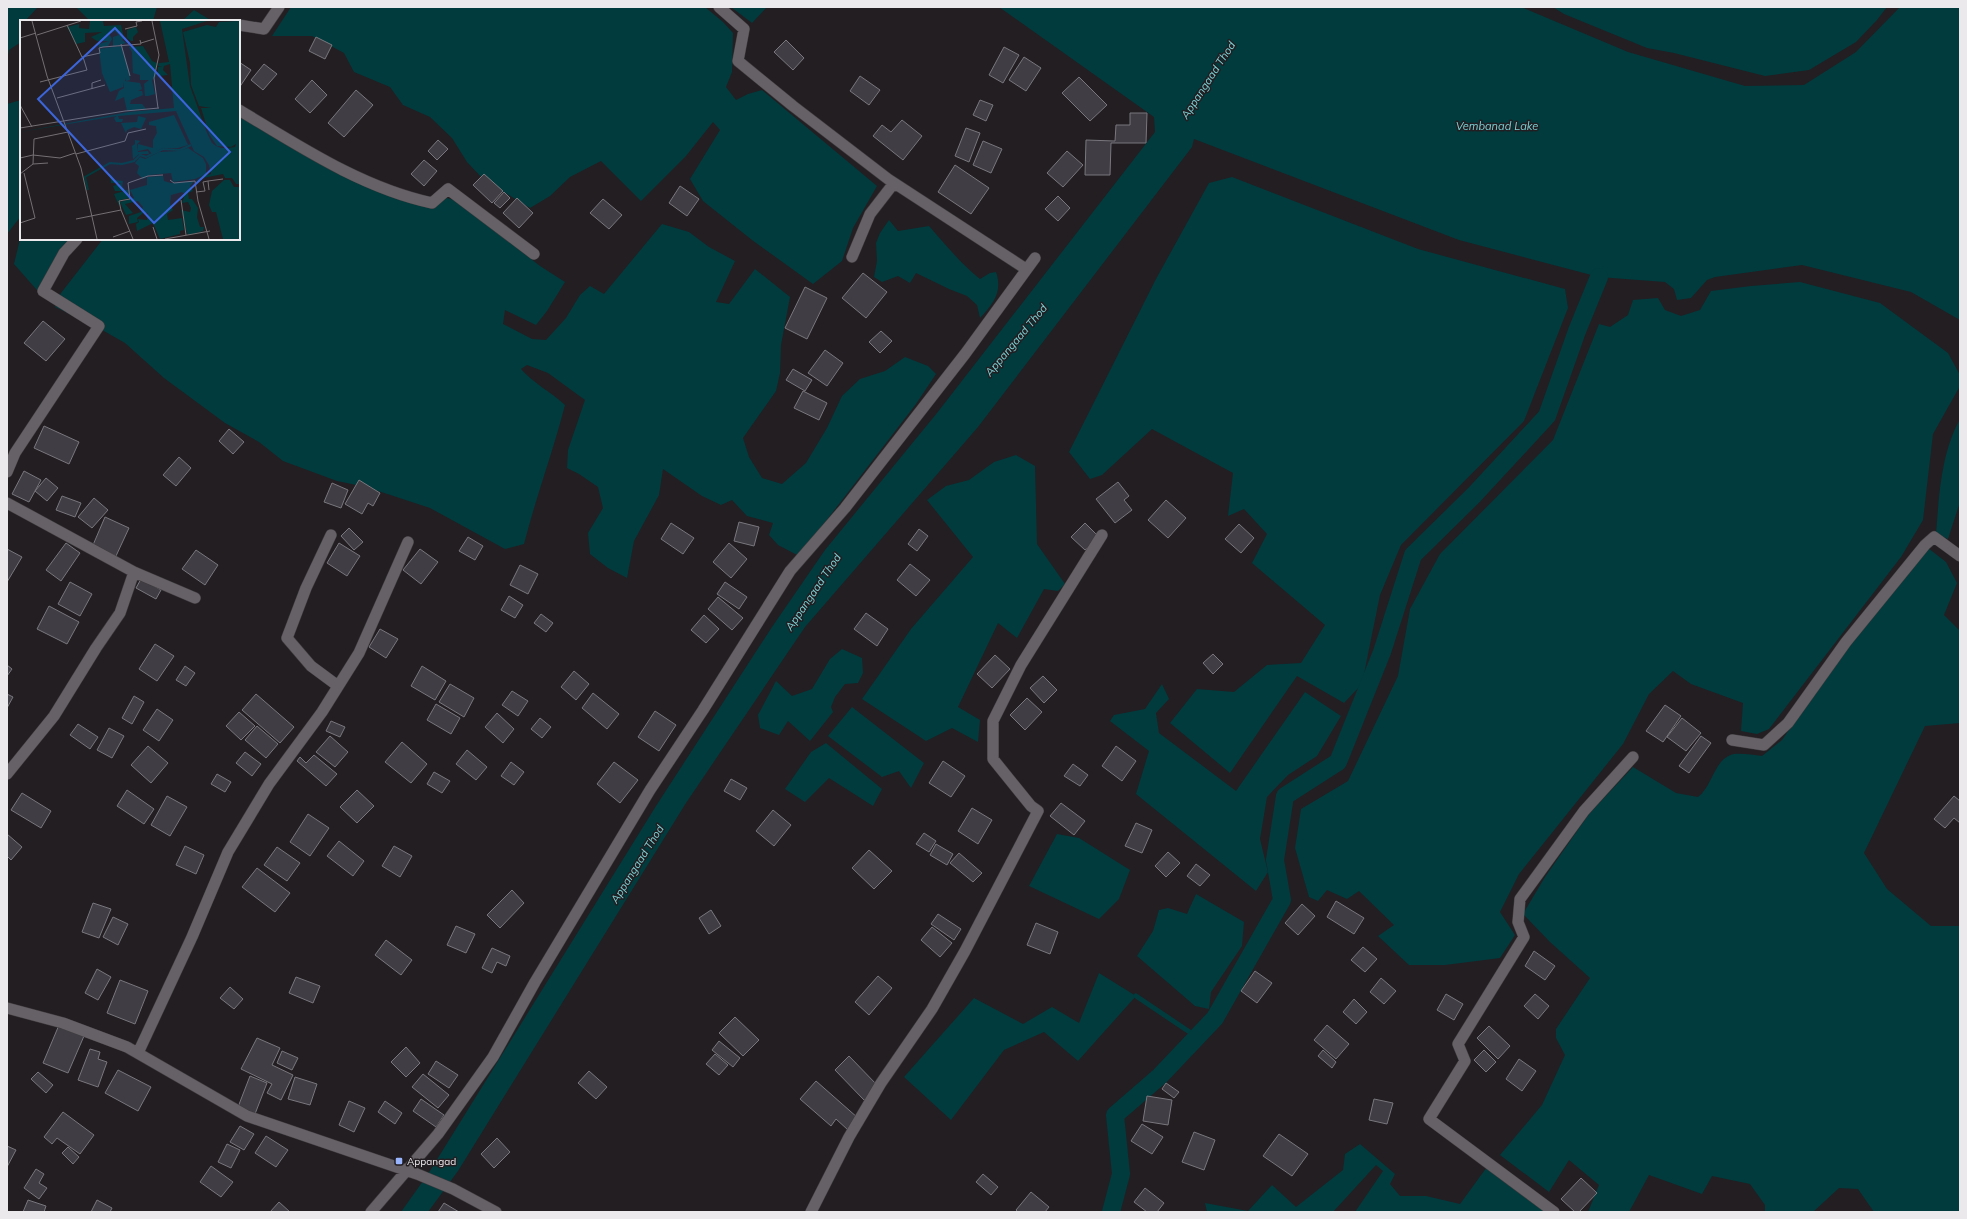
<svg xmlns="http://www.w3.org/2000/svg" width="1967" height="1219" font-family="Mulish,sans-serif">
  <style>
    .water { fill: #013b3d }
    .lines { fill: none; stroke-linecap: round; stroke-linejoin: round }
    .stream { stroke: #013b3d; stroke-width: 5 }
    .canal { stroke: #013b3d; stroke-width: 18 }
    .building { fill: #403e44; stroke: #79777d }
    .minor-casing { stroke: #3d3a3d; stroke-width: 12 }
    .minor { stroke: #666166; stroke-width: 11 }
    .poi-dot { fill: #99b5fd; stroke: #221e22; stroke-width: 1.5 }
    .labels { text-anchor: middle; stroke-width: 3; stroke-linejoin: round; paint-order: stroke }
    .poi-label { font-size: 10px; fill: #ece9ec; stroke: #221e22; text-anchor: start }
    .water-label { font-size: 11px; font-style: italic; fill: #7bd2d5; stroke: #221e22 }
    .inset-river { fill: none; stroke: #013b3d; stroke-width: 2 }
    .inset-road { fill: none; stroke: #736f73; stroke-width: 1 }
    .view { fill: #3c65db; fill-opacity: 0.15; stroke: #3c65db; stroke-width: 2 }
    .inset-edge { fill: none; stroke: #ece9ec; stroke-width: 2 }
  </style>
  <rect width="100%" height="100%" fill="#221e22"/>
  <path class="water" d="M7 7H38L25 21H21V42L9 50 7 60Z
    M76 7H157L153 21H90Z
    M291 7H705L723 22 733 33 732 72 726 87 736 100 748 94 762 90 877 186 853 228 842 261 813 284 752 240 703 201 690 179 720 130 713 122 686 156 641 201 601 161 570 177 550 196 530 208 484 180 467 162 452 138 430 117 403 105 390 87 354 72 344 53 312 36H272Z
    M731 7H767L752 23Z
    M999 7H1521L1628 52 1745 86 1804 85 1856 52 1900 7H1960V320L1911 292 1802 265 1715 277 1707 280 1691 298 1677 300 1674 289 1665 282 1599 277 1459 240 1194 139 1192 147 978 427 805 627 686 803 458 1171 428 1212H401L428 1174 656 806 772 627 825 550 937 413 1155 132 1154 117Z
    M1553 7H1887L1877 20 1856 42 1809 70 1765 76 1674 53 1647 48 1564 14Z
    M194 10 212 21H182Z
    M21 100V216L7 234V104Z
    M239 116 405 200C425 208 428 209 447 198L457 201 540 266 565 282 547 311 536 325 505 310 503 324 532 339 546 340 566 318 580 295 590 286 604 294 662 224 689 232 709 247 735 261 716 302 729 304 755 269 790 297 781 345 780 373 776 391 743 438 749 457 762 478 782 484 806 463 827 428 842 396 860 379 885 371 905 357 928 366 936 374 916 404 799 556 778 545 769 535 773 523 747 516 732 500 721 505 702 496 663 469 659 495 634 541 627 578 608 568 590 554 588 533 603 508 598 487 579 474 567 468 568 450 585 400 548 373 527 365 521 369C533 383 551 392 565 405 553 452 536 497 524 544L505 549 430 508 366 487 337 481 283 461 259 442 225 423 164 378 125 343 97 327 55 307 61 293 103 239H239Z
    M1232 177 1418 249 1565 289 1568 308 1524 421 1401 545 1380 595 1362 684 1344 703 1297 676 1230 773 1170 723 1197 689 1234 692 1267 665 1301 663 1325 625 1252 563 1267 534 1244 509 1228 516 1233 473 1152 429 1102 475 1090 479 1069 452 1156 279 1209 183Z
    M889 220 898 231 929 226C945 244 961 264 980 279L990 273 996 272C1003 292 993 304 980 318L977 305 967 296 949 289 916 273 910 283 898 276 882 282 874 277 877 261 876 243 880 233Z
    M21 235V239H76L43 297 14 264Z
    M1800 282 1880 303 1948 353 1960 375V386L1933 434 1923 520 1901 557 1769 729 1757 734 1741 731 1743 703 1691 684 1673 671 1649 694 1623 744 1519 874 1500 912 1515 935 1500 958 1445 965H1409L1378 936 1394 925 1359 891 1347 899 1327 890 1318 901 1309 897 1295 848 1301 809 1348 781 1398 676 1410 609 1440 554 1553 440 1599 324 1610 327 1628 315 1633 300 1658 298 1665 310 1681 316 1700 310 1711 291 1751 286Z
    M1960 419V502L1948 539 1936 534C1939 496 1941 453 1960 419Z
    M1016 455 1035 466 1037 544 1065 584 1058 591 1044 589 1017 638 998 623 958 707 980 720 978 742 952 728 926 741 862 699 911 629 973 557 927 500 946 486 969 480 994 462Z
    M1928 548 1946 562 1957 583 1944 615 1960 631V723L1925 726 1864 853 1887 889 1931 926H1960V1212H1874L1858 1189 1839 1188 1813 1212H1765V1205L1750 1184 1712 1176 1702 1194 1649 1175 1629 1212H1588L1599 1185 1569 1160 1549 1192 1500 1155 1542 1105 1565 1055 1556 1038V1029L1590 978 1550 942 1523 914 1545 877 1589 814 1633 767 1676 793 1698 797C1713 786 1714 758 1734 754 1742 753 1754 755 1762 756L1782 740 1830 672 1889 595Z
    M842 649 862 658 863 673 858 683 845 684 835 697 831 707 833 712 810 741 788 721 779 735 760 728 758 715 776 681 792 696 812 689 830 659Z
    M1162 684 1169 699 1156 713 1159 733 1236 791 1305 692 1341 716 1317 756 1288 775 1267 797 1260 839 1268 872 1256 891 1136 794 1149 751 1110 721 1114 715 1145 709Z
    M852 707 924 763 911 788 899 771 882 777 828 736Z
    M826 743 882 789 873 806 829 778 805 802 785 789 811 752Z
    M1057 834 1079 838 1130 870 1119 899 1099 919 1029 886Z
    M1196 894 1244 922 1242 946 1211 992 1209 1009 1195 1006 1137 956 1153 931 1159 910 1168 908 1187 914Z
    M1099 973 1136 996 1078 1061 1044 1032 1004 1050 951 1120 904 1077 974 998 1023 1024 1052 1007 1079 1023Z
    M1360 1144 1395 1174 1390 1184 1400 1196H1426L1460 1204 1487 1167 1548 1212H1355L1383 1171 1376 1165 1333 1212H1207L1205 1203 1248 1211 1272 1185 1296 1207 1343 1170 1345 1154Z"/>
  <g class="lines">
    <path class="stream" d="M1136 996 1197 1037"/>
    <path class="canal" d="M1111 1212 1121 1174 1115 1115 1160 1076 1215 1018 1282 900 1275 860 1285 796 1338 762 1382 652 1413 555 1474 495 1547 416 1577 331 1599 277"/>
  </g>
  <path class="building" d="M316 37 332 45 325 59 309 51Z
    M786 40 804 58 793 70 774 52Z
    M1004 47 1019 55 1003 83 989 75Z
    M1024 57 1041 68 1026 91 1009 80Z
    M239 62 251 70 239 88Z
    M264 64 277 74 263 90 251 80Z
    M860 76 880 90 869 105 850 91Z
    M1079 77 1107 105 1090 121 1062 93Z
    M312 80 327 95 310 113 295 99Z
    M356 90 373 105 344 137 328 123Z
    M980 100 993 105 986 121 973 115Z
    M1130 113H1147L1146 143H1111L1110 175H1085L1086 140 1115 141 1116 125H1130Z
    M902 120 922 136 903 160 873 136 882 125 891 132Z
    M966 128 980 133 969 162 955 156Z
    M438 140 448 149 437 160 428 151Z
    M983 141 1002 149 991 173 973 165Z
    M1067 151 1083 165 1063 187 1047 173Z
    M424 160 437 171 424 186 411 174Z
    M955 165 989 188 971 214 938 192Z
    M484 174 503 191 492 203 473 185Z
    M680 186 699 199 687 216 669 203Z
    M504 192 510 198 500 208 494 203Z
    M1058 196 1070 208 1058 221 1045 209Z
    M517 198 533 213 519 228 503 213Z
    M603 199 622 215 609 229 590 213Z
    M863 273 887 292 866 318 842 298Z
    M805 287 827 298 807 339 785 328Z
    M43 321 65 339 46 361 24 343Z
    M881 331 892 341 880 353 869 342Z
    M825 350 843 363 827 386 808 373Z
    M793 369 812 380 805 391 786 380Z
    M803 391 827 403 819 420 794 408Z
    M44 426 79 442 69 464 34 448Z
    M229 429 244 442 233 454 219 441Z
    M179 457 191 468 176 486 163 475Z
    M24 471 41 480 29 502 12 494Z
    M46 478 58 488 47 501 35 491Z
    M359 480 380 493 373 506 368 503 362 514 345 504Z
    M1118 482 1129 496 1124 500 1132 510 1115 523 1096 499Z
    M332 483 348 490 341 508 324 502Z
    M62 496 81 503 75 517 56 510Z
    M94 498 108 510 92 528 78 517Z
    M1166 500 1186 518 1168 538 1148 520Z
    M105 517 129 528 116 556 93 545Z
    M739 522 759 527 754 546 734 541Z
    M671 523 694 538 683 554 661 539Z
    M1085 523 1099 537 1085 550 1071 537Z
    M1239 524 1254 538 1241 553 1225 539Z
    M349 528 363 542 354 550 341 536Z
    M919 529 928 536 917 551 908 544Z
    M468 537 483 546 475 560 459 551Z
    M66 543 80 553 61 581 46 570Z
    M339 543 360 556 347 576 327 563Z
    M729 543 747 559 731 578 713 562Z
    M7 549 22 557 7 582Z
    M420 549 438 562 421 584 403 570Z
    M196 550 218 565 205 585 182 569Z
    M910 564 930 580 916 596 897 580Z
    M520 565 538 574 528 594 510 585Z
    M141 579 161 590 156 599 136 588Z
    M70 582 92 594 80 616 58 604Z
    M725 582 747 597 739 609 717 594Z
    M509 596 523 605 515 618 501 610Z
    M718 597 743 618 732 630 708 609Z
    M49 606 79 622 67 644 37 629Z
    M866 613 888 629 877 646 854 629Z
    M541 614 553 623 546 632 534 623Z
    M704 615 719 629 706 643 691 630Z
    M380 629 398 639 386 658 369 647Z
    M155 644 174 656 157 681 139 669Z
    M1213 654 1223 664 1213 674 1203 663Z
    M995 655 1010 669 992 688 977 674Z
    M7 665 12 669 7 676Z
    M185 666 195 673 186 686 176 680Z
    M422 666 446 681 435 700 411 686Z
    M574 671 589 684 576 700 561 687Z
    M1043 676 1057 690 1044 703 1030 688Z
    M450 684 474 698 464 717 439 702Z
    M512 691 528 701 518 716 502 705Z
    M593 693 619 714 607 729 582 708Z
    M7 694 13 697 7 708Z
    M256 694 294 727 280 743 242 710Z
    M134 696 144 702 132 724 122 718Z
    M1027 698 1042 712 1025 730 1010 715Z
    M436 704 460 718 451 734 427 720Z
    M1665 705 1681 716 1663 742 1646 731Z
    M157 709 173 720 159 741 143 730Z
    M655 711 676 725 659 751 638 737Z
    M239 712 255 726 241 740 226 726Z
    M497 713 514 729 503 743 485 727Z
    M540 718 551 727 542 738 531 729Z
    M1682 718 1701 733 1686 751 1667 737Z
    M331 721 345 727 340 737 326 731Z
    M78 724 98 737 90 749 70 735Z
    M257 726 278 744 266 758 245 740Z
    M109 728 124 736 112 758 97 750Z
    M330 736 348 752 335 767 316 752Z
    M1701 736 1711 743 1689 773 1679 766Z
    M402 742 427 764 411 783 385 762Z
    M148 746 168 763 151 783 131 765Z
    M1116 746 1136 761 1122 781 1102 766Z
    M467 750 487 767 476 780 456 764Z
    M245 752 261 764 252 776 236 763Z
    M314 755 337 774 326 786 297 761 300 757 306 763Z
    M943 761 965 776 951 797 929 783Z
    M511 762 524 772 514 785 501 776Z
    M614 762 638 780 620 803 597 784Z
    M1073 764 1088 775 1080 786 1064 776Z
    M434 772 450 781 442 793 427 784Z
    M217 774 231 782 225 792 211 784Z
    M731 779 747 788 740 800 724 791Z
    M127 790 154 809 144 824 117 806Z
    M357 790 374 806 357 823 340 807Z
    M22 793 51 811 41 828 11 810Z
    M167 796 187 807 170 836 151 825Z
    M1954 796 1960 801V823L1954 818 1945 828 1934 819Z
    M1061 803 1085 821 1074 835 1050 816Z
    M972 808 992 820 978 844 958 831Z
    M773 810 791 825 774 846 756 831Z
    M308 814 329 828 310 856 290 842Z
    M1136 823 1152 830 1142 853 1125 846Z
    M924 833 936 841 929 852 916 844Z
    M7 834 22 847 11 860 7 856Z
    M339 841 364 861 353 876 327 856Z
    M936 844 953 854 947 865 930 855Z
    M185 846 204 855 196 874 176 865Z
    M394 846 412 856 400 877 382 866Z
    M277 847 300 863 287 881 264 865Z
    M869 850 892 871 874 889 852 868Z
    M1168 852 1180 863 1166 877 1155 866Z
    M959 853 982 873 973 882 950 863Z
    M1196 864 1210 875 1200 886 1187 876Z
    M257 868 290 893 275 912 242 887Z
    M512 890 524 903 500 928 487 915Z
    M1336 901 1364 918 1354 934 1327 917Z
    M93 903 111 909 99 938 82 932Z
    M1302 904 1315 916 1298 935 1285 923Z
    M711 910 721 926 709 934 699 918Z
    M938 914 961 929 954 940 931 924Z
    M113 917 128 924 118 945 103 937Z
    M1036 923 1058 932 1050 954 1027 945Z
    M456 926 475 934 466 953 447 945Z
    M932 927 952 943 940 957 921 940Z
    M386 940 412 960 401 975 375 955Z
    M1363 947 1377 959 1365 972 1351 960Z
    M492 948 510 956 506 966 497 962 492 973 482 968Z
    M1534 951 1555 966 1545 980 1525 966Z
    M97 969 111 977 98 1000 85 993Z
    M1255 971 1272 983 1257 1003 1241 991Z
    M878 976 892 988 869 1015 855 1002Z
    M296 977 320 986 313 1003 289 993Z
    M1381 978 1396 991 1384 1004 1370 992Z
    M120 980 148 991 135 1024 107 1013Z
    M230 987 243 999 234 1009 220 998Z
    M1446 994 1463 1004 1454 1020 1437 1010Z
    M1535 994 1549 1006 1538 1019 1524 1006Z
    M1354 999 1367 1012 1356 1024 1343 1012Z
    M735 1017 759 1040 743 1056 719 1033Z
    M59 1025 84 1036 68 1073 43 1063Z
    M1327 1025 1349 1044 1336 1059 1314 1040Z
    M1489 1026 1510 1046 1498 1059 1477 1038Z
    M257 1038 280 1048 272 1065 293 1075 281 1100 267 1093 272 1084 241 1069Z
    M719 1041 740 1058 733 1067 712 1050Z
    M406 1047 420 1063 406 1077 391 1062Z
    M90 1049 100 1052 98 1059 107 1062 98 1087 78 1080Z
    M1323 1050 1336 1062 1332 1068 1318 1056Z
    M1484 1050 1496 1062 1486 1072 1474 1060Z
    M282 1051 298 1058 292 1070 277 1063Z
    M715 1054 728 1065 719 1075 706 1064Z
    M849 1056 878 1086 864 1100 835 1070Z
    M1519 1059 1536 1071 1522 1091 1506 1079Z
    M436 1061 458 1075 449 1088 428 1074Z
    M118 1070 151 1087 138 1111 105 1093Z
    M589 1071 607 1087 596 1099 578 1083Z
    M38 1072 53 1085 46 1093 31 1079Z
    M423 1074 449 1095 438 1108 412 1087Z
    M250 1076 267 1083 255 1114 238 1107Z
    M295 1077 317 1084 310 1105 288 1099Z
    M816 1081 858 1118 848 1130 836 1119 831 1126 800 1099Z
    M1166 1083 1179 1092 1174 1098 1162 1089Z
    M1147 1096 1172 1100 1168 1125 1143 1121Z
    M421 1099 444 1115 436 1127 413 1111Z
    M1374 1099 1393 1103 1387 1124 1369 1120Z
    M349 1101 365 1108 354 1132 339 1125Z
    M385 1101 402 1113 395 1124 378 1112Z
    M63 1112 94 1135 80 1154 57 1138 52 1144 44 1137Z
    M1142 1124 1163 1137 1152 1154 1131 1141Z
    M240 1126 254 1134 244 1150 230 1142Z
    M1194 1132 1215 1140 1204 1170 1182 1162Z
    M1279 1134 1308 1154 1292 1176 1263 1156Z
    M266 1136 288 1150 276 1167 255 1153Z
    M497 1138 510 1152 494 1168 481 1154Z
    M227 1144 240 1150 231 1168 218 1162Z
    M7 1146 16 1150 7 1167Z
    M68 1147 79 1157 73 1164 62 1153Z
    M211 1166 233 1182 221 1197 200 1182Z
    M36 1169 44 1174 39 1183 47 1188 39 1199 24 1188Z
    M983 1174 998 1187 991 1195 976 1182Z
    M1581 1178 1597 1193 1579 1212H1575L1561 1199Z
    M1145 1188 1164 1203 1157 1212H1147L1134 1202Z
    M1031 1192 1049 1207 1045 1212H1018L1016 1210Z
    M28 1200 46 1206 44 1212H23Z
    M97 1200 112 1208 110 1212H91Z
    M279 1202 290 1212H270Z
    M444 1203 459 1212H438Z"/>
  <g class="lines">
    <defs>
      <path id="minor" d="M719 7 744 29 738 61 793 106 888 179 1026 269
        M239 25 264 29 279 7
        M239 110C299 146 362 188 432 203L448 189 534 254
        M852 257 870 214 894 183
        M7 472 15 453 99 326 43 291 64 253 77 239
        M7 503 134 572 120 613 96 648 54 716 7 774
        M331 535 306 588 287 638 311 666 338 686
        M134 572 195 598
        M1732 740 1764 745 1788 723 1846 642 1925 545 1934 537 1960 556
        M7 1008 63 1023 127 1047 247 1116 417 1174 453 1189 496 1212
        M138 1053 192 937 228 852 269 784 322 712 359 653 408 542
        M371 1212 438 1134 493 1057 535 982 650 790 703 710 790 571 845 508 965 354 1035 258
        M811 1212 849 1137 881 1083 932 1009 965 951 1038 811 1031 806 993 759V721L1021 665 1102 535
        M1554 1212 1429 1119 1465 1061 1458 1044 1524 937 1518 922 1520 899 1584 811 1633 757"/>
    </defs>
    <use href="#minor" class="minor-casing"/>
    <use href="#minor" class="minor"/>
  </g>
  <rect class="poi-dot" x="395" y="1157" width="8" height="8" rx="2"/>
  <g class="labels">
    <g class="poi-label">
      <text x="407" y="1165">Appangad</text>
    </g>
    <g class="water-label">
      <text transform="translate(1208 80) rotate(-57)" y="4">Appangaad Thod</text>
      <text x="1497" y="130">Vembanad Lake</text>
      <text transform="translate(1016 340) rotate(-50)" y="4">Appangaad Thod</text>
      <text transform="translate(813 592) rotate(-56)" y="4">Appangaad Thod</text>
      <text transform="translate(637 864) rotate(-58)" y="4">Appangaad Thod</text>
    </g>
  </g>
  <g transform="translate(20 20)">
    <rect width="220" height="220" fill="#221e22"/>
    <path d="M70 1H83L84 6 101 5 104 18 102 20 106 23 93 27V17L99 15 95 11 89 14 92 19 88 26 79 28V24L89 21H77L71 17 82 12 65 13V22L56 24 47 7 59 4V8L69 9ZM140 1H187L162 9 170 66 187 113 192 123 196 126 201 128H208L215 127 216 124 211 127 197 126 189 114 181 88H191L179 86 171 65 170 43 163 12 187 5 196 7 199 2 220 1V164H216L212 158H205L203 154 183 158 175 162 182 156 191 154 189 145 184 137 174 131 156 91 98 96 99 99H103L102 102H96L94 98 97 96 0 112 109 92 154 88 150 44 144 46 143 50 148 55 138 56V47L142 46H138L139 43 149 42ZM116 7 118 12 113 17V21H111L107 18V10ZM101 26 109 50 110 60 106 61 105 58V61L120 63 122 69 118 71H122L123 75 111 80 110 84H122L126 89 107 91 104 77 95 81 99 71 104 68 103 62V67L90 72 82 53 79 29ZM123 26 132 41 137 43 136 56 132 60 135 74 128 76H125L124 64 129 60H120V55L113 53 112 32 109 27ZM154 95 168 125 158 128H143L132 134 128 129 118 131V124L133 128V120L137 113 136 106 129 105V102ZM118 96 126 98 121 109 114 107 107 110 106 113 101 103 117 102ZM115 120 120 121 117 124 118 132 128 131 129 134H119L113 139 112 126 115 124ZM168 128 183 138 186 144V154L175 159 153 162 151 153 129 155 123 159 117 153 119 146 115 143 120 137 125 139 139 132 158 131ZM90 154 95 160 103 161 102 166 105 170H109L110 178 100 180 99 186 94 174 104 171H95L93 166 102 163H91ZM143 156 144 161 151 163 174 161 170 166 173 171 168 173 169 179H172L178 188 177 197 180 207H184L183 211 168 215 167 213 161 190 170 192 171 188 168 182 162 183 165 174 162 172 151 175 150 184 153 190 147 194 148 200 162 198 164 210 160 211V214L140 219 133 203 117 211 116 204 119 202 118 199 127 200 128 193H123L117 198 118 202 109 204V196L121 192 123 187 118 181 105 184 113 193 106 195 100 182 114 178 110 170 127 165V157ZM204 160H210L214 167H220V219H203L196 192H192L189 185 192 171Z" fill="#013b3d"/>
    <path class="inset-river" d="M68 170 65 157 90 143 102 144 114 141 120 135 126 137 143 129 160 130 171 125"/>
    <path class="inset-road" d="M12 1 27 56 61 148 77 219M132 1 139 35 134 58 138 88M47 5 62 37 80 33 79 28 83 27 121 24 120 20M105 9 117 6 116 2 122 1M17 15 61 1M0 18 16 13M121 23 134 19M101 24 110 56M20 62 67 50 63 37M72 69V63L81 60M37 78 85 65M0 85 12 107M0 108 105 91 139 88M56 134 105 121 108 113 126 109M0 138 13 135 40 138 55 133M13 144 28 143M0 154 13 144 14 119 48 112M150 160 154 163 175 161 178 181 189 219M188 161 203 159M176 172 185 171 183 162 188 161 189 170M161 180 166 215M101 190 99 181 110 179 108 163 128 156 143 155M56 199 101 190 113 219M0 203 15 198 4 153M133 207 137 219M93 217 110 211M145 219 190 211"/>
    <path class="view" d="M95 8 210 132 134 203 18 79Z"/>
    <rect width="220" height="220" class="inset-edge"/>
  </g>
  <rect width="1967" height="1219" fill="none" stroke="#ece9ec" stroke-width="16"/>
</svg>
